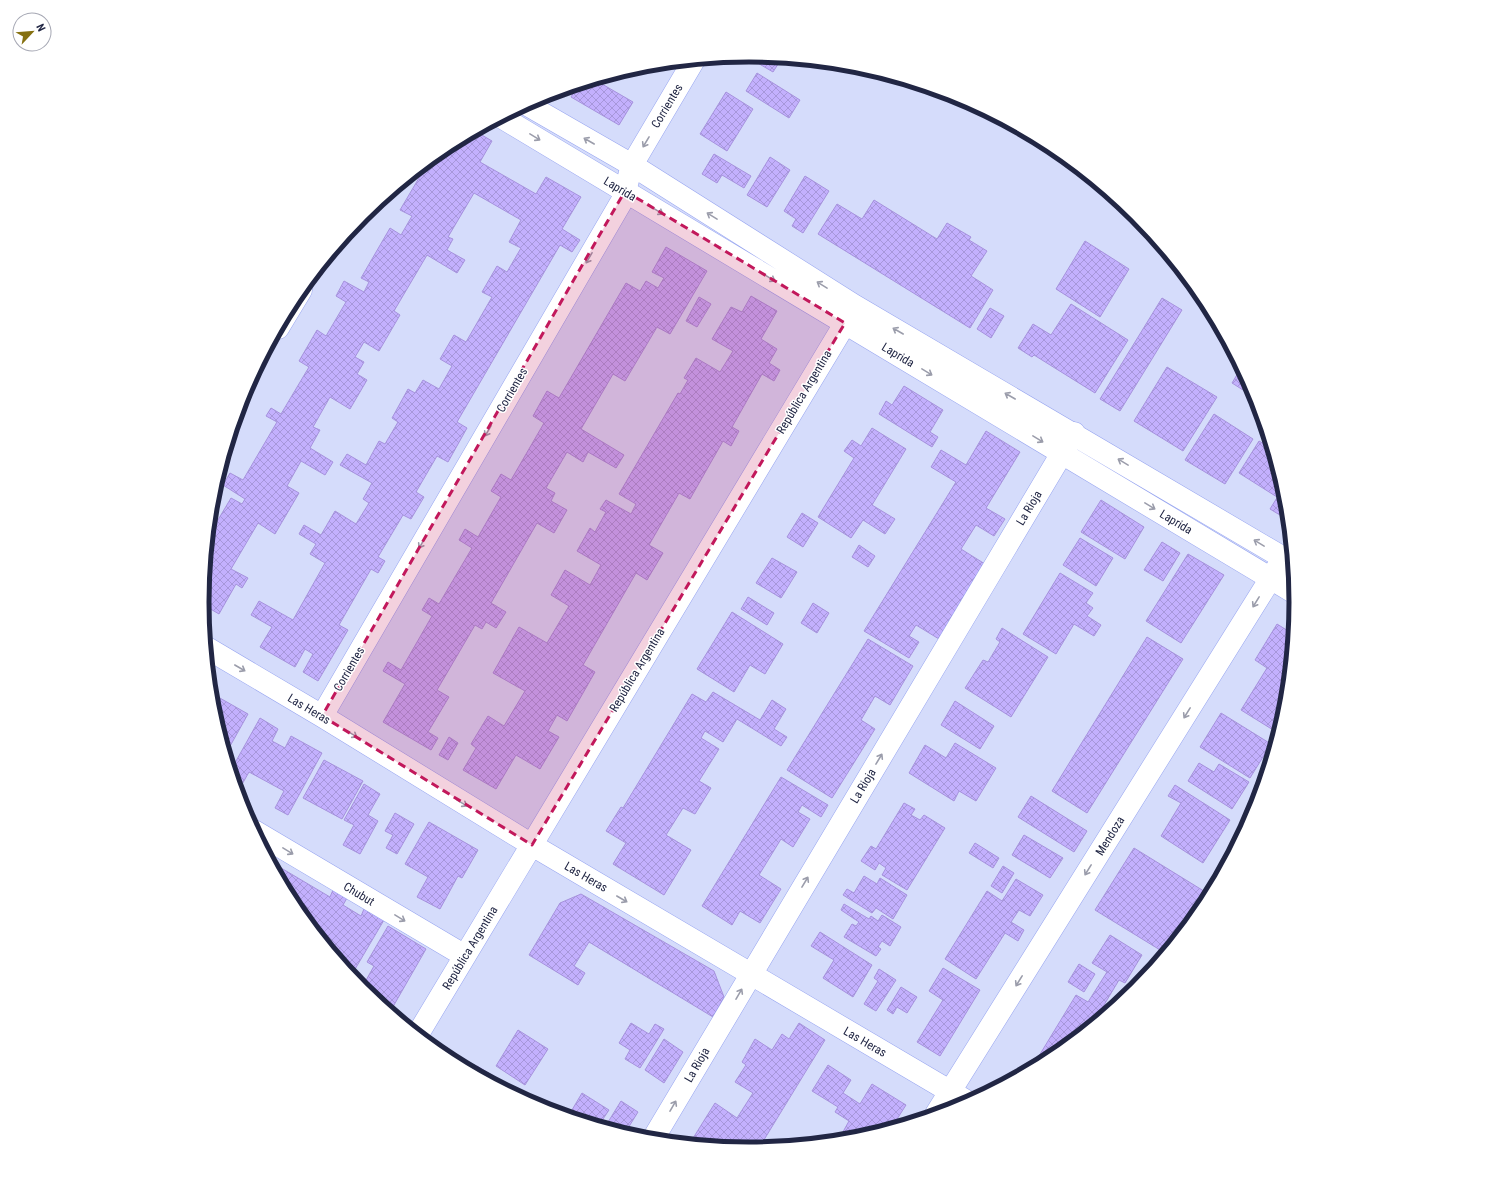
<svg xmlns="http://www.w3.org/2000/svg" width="1498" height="1204" font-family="'Roboto Condensed',sans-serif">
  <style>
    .building { fill: url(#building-cross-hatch); stroke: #a692dd }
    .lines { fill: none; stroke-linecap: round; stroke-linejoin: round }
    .street-casing { stroke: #97a5f0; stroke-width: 23 }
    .secondary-casing { stroke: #97a5f0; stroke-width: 23 }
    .street { stroke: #fff; stroke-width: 22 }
    .secondary { stroke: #fff; stroke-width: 22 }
    .oneway { stroke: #9b9dab }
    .marked { fill: #c2185b; fill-opacity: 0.2; stroke: #c2185b; stroke-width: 3; stroke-dasharray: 8 5; stroke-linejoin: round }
    .labels { text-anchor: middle; stroke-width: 3; stroke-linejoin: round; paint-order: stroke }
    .street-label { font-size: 12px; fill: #212644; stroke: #fff }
    .rim { fill: none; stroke: #212644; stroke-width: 5 }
  </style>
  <defs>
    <pattern id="building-cross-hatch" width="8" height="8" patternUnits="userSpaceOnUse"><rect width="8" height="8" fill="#c3b0fd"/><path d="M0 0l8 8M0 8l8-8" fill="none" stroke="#a797da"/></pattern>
  </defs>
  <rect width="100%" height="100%" fill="#d5dcfb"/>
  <path class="building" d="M759 56 782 58 773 72 756 62Z
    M757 73 800 100 789 118 746 91Z
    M595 80 633 102 619 125 571 97 578 85Z
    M726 92 753 109 727 151 700 134Z
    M475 131 492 141 480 162 536 194 546 177 581 197 562 229 580 240 572 252 560 245 457 422 467 428 448 462 437 456 416 492 424 497 411 519 403 515 378 557 385 561 378 573 371 569 339 625 348 630 318 681 303 672 313 654 305 649 295 667 260 647 272 627 251 615 259 601 293 620 325 563 310 554 316 544 299 534 304 525 321 535 335 511 356 524 369 503 363 499 372 483 340 465 347 454 366 465 379 441 385 444 398 422 392 418 408 389 415 393 423 380 439 389 452 366 440 359 454 335 466 342 492 297 482 292 497 266 507 272 521 248 509 242 521 220 474 193 448 237 453 239 447 250 465 260 457 273 427 255 394 311 400 315 379 351 364 342 355 357 364 362 357 374 367 380 350 409 330 397 313 427 320 430 310 448 333 462 325 475 301 461 287 486 299 493 275 534 258 523 231 569 248 578 242 588 236 584 219 614 202 604 205 571 208 566 206 564 209 535 231 498 242 504 245 499 223 485 230 473 243 480 277 422 266 416 271 408 281 414 309 367 299 361 317 330 326 336 346 302 336 296 344 281 364 292 369 282 361 278 390 228 401 235 412 216 400 210 429 161 445 147Z
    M714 154 751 176 744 188 722 175 717 183 702 174Z
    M770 157 790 170 767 207 747 195Z
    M805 176 829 191 803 233 792 226 796 219 784 211Z
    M874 200 937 239 947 223 971 237 969 240 987 251 971 276 993 290 970 328 818 234 837 204 862 219Z
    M1085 241 1129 269 1100 317 1056 289Z
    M666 247 707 271 670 334 657 327 625 381 613 374 581 429 624 455 616 468 588 452 583 462 567 452 546 488 555 493 551 501 567 510 554 533 537 523 491 603 506 612 496 628 486 622 482 629 475 625 437 690 449 697 428 732 438 738 431 750 383 722 405 684 383 671 388 662 401 670 432 616 422 610 429 598 439 604 472 548 459 540 465 529 478 537 501 497 491 491 501 474 511 480 544 423 533 416 547 391 559 398 626 283 640 291 646 281 658 288 664 278 652 272Z
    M751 296 777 311 761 339 777 349 769 363 780 370 774 381 762 374 732 427 739 431 731 446 723 441 690 499 679 493 649 545 663 553 647 580 636 573 583 665 595 672 567 721 557 715 548 731 559 737 540 769 516 755 496 789 463 770 476 748 471 744 488 716 504 726 525 691 493 673 519 627 547 643 569 606 551 595 565 570 590 585 601 565 577 551 590 528 595 532 606 512 600 509 606 500 631 514 636 504 619 494 678 393 680 394 688 380 684 378 696 358 720 372 733 351 712 339 731 307 742 312Z
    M699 297 711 304 697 327 686 321Z
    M1162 298 1182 310 1120 411 1100 399Z
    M1071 304 1128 340 1095 393 1034 355 1032 357 1018 348 1033 324 1051 335Z
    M990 308 1004 316 991 338 977 329Z
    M1167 367 1217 397 1183 451 1134 421Z
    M1241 368 1248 381 1243 390 1232 383Z
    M904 386 943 410 930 432 938 437 932 447 879 414 886 401 892 405Z
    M1214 414 1253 439 1225 484 1185 460Z
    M872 428 906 449 872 505 895 519 885 534 863 520 851 538 818 517 854 458 844 451 852 440 861 446Z
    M986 431 1020 452 986 508 1005 519 994 536 976 525 961 549 985 564 939 639 916 625 909 636 919 642 909 658 864 631 956 482 931 467 941 450 966 465Z
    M1259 441 1271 448 1283 488 1277 497 1239 473Z
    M1283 488 1286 496 1288 520 1270 509Z
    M1101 500 1144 527 1125 559 1081 532Z
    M802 513 818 523 803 547 787 537Z
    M1080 538 1113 558 1096 586 1063 565Z
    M1162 542 1180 553 1163 581 1144 570Z
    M859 545 875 556 868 567 852 557Z
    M1188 554 1224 575 1181 643 1146 621Z
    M772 558 797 572 781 598 756 583Z
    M1060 573 1093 593 1086 603 1093 608 1087 616 1101 625 1094 636 1074 624 1056 654 1023 634Z
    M748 597 774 613 767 625 741 609Z
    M813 603 829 613 817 633 801 623Z
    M732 612 783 644 765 674 750 665 734 692 697 669Z
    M1277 624 1293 634 1285 709 1278 733 1241 710 1267 668 1255 660Z
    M1002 628 1048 657 1011 717 965 688 983 660 988 662 1000 642 996 639Z
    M1147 637 1183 659 1087 813 1052 791Z
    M868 639 913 666 890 705 875 696 861 720 875 729 832 798 787 770Z
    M713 692 760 720 772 700 786 709 774 729 787 737 781 746 737 719 723 742 705 731 701 738 719 749 699 781 711 788 695 814 683 808 666 835 691 850 664 895 613 864 626 843 606 831 621 807 623 808 692 694 706 702Z
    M211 693 248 714 229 748 224 746 212 708Z
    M955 701 994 726 980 749 941 725Z
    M1221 713 1271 744 1250 778 1200 747Z
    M260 718 278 729 272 741 285 748 291 736 322 753 288 815 275 808 284 791 249 772 240 788 236 786 231 770Z
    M449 737 458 743 448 760 439 755Z
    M955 743 996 768 976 801 959 791 954 801 909 773 925 745 946 758Z
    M324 760 363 781 342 819 303 798Z
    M1199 763 1214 772 1219 764 1249 782 1232 809 1188 781Z
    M781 777 828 805 821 817 802 805 798 812 810 819 793 847 781 839 759 875 781 889 760 923 740 911 732 925 702 906Z
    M364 784 380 794 368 815 378 821 360 854 343 845 354 825 344 820Z
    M1175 785 1230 820 1203 863 1161 836 1181 803 1168 796Z
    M1031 796 1087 831 1074 852 1018 817Z
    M904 803 915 809 911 815 920 820 924 815 945 828 907 890 882 875 886 868 879 863 875 870 861 861 871 846 876 849Z
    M395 813 414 824 397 854 386 848 393 835 385 831Z
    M429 822 478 850 462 878 458 876 440 909 417 897 428 877 405 864Z
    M1024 835 1063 858 1050 878 1012 855Z
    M975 843 999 858 993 868 969 853Z
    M1134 848 1207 893 1186 927 1165 953 1095 910Z
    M271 862 330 897 333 890 347 898 343 905 361 916 364 909 384 920 351 976 294 906Z
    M1003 866 1014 873 1002 893 991 886Z
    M864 876 877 884 880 878 907 895 893 919 876 908 872 913 843 895 847 889 854 893Z
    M1016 879 1043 895 1030 916 1019 910 1011 922 1024 930 1018 941 1005 933 976 979 945 959 987 891 1002 901Z
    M581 894 714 971 724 997 713 1017 589 942 574 966 585 973 578 985 529 955 560 903Z
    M844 904 869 919 871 916 878 921 882 915 901 927 890 946 882 941 878 947 881 949 876 956 844 937 852 924 856 926 859 922 841 910Z
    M388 926 426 949 390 1012 362 989 356 981 358 978 365 982 374 966 367 962Z
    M820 932 872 965 853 997 823 978 834 960 811 946Z
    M1110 935 1142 955 1125 983 1119 980 1101 1010 1106 1013 1053 1057 1031 1069 1076 995 1088 1002 1107 972 1092 963Z
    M1079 964 1095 974 1084 992 1068 982Z
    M943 968 980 990 940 1056 917 1042 943 1000 929 991Z
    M879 969 896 980 876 1011 864 1004 878 981 874 978Z
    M901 987 917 997 907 1013 897 1007 893 1014 887 1010Z
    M631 1023 649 1034 655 1024 664 1029 640 1068 625 1059 630 1050 619 1043Z
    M799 1023 825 1040 759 1148 749 1149 690 1143 715 1103 737 1118 753 1093 735 1082 746 1065 742 1062 755 1039 772 1050 782 1034 789 1039Z
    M518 1030 548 1049 525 1085 496 1066Z
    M664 1039 683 1052 664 1083 645 1070Z
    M828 1065 851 1080 843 1093 860 1104 872 1084 906 1105 892 1127 855 1139 841 1140 839 1139 849 1121 835 1112 838 1107 812 1091Z
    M477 1066 518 1091 516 1095 473 1072Z
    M582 1093 609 1110 599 1125 569 1115Z
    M621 1101 638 1112 625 1133 605 1127Z"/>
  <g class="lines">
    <defs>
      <path id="street" d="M278 328 301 290
        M207 648 322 716 532 845 968 1102
        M322 716 623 199 632 165 694 60
        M254 831 465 956
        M418 1034 855 307
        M936 1114 1284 557
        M653 1139 1074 433"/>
      <path id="secondary" d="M526 104 632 165 855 306 1292 563
        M501 117 1295 593"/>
    </defs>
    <use href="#street" class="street-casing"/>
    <use href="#secondary" class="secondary-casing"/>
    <use href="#street" class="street"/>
    <use href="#secondary" class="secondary"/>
  </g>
  <defs><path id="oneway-shaft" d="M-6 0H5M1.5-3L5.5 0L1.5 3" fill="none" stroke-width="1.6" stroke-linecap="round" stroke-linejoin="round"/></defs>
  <g class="oneway">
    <use href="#oneway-shaft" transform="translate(535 137) rotate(31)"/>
    <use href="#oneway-shaft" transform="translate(589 141) rotate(-150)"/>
    <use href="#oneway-shaft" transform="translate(646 142) rotate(121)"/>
    <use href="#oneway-shaft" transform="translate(658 211) rotate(31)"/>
    <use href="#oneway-shaft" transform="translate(712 216) rotate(-148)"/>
    <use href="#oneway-shaft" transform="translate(589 258) rotate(120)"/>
    <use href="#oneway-shaft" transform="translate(770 278) rotate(31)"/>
    <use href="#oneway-shaft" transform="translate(822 285) rotate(-148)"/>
    <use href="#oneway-shaft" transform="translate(898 331) rotate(-150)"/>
    <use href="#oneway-shaft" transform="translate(927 372) rotate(31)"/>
    <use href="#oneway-shaft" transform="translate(1010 396) rotate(-150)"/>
    <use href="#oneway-shaft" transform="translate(488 431) rotate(120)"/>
    <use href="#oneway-shaft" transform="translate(1038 439) rotate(31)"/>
    <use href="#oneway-shaft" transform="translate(1123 462) rotate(-149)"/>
    <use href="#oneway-shaft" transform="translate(1150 506) rotate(31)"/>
    <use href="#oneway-shaft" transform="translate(422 543) rotate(120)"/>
    <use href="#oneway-shaft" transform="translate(1259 543) rotate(-149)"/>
    <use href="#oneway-shaft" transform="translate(1256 602) rotate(122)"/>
    <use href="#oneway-shaft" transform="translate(240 668) rotate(30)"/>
    <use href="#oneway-shaft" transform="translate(1187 713) rotate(122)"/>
    <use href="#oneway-shaft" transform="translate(352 734) rotate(32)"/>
    <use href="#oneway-shaft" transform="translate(879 759) rotate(-59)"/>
    <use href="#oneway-shaft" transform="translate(462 803) rotate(32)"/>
    <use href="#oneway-shaft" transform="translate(288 851) rotate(31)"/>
    <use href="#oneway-shaft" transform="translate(1088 870) rotate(122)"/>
    <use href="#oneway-shaft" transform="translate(805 882) rotate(-59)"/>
    <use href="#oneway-shaft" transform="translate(622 899) rotate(30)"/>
    <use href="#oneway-shaft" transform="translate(400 918) rotate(31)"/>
    <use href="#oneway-shaft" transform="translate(1019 981) rotate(122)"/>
    <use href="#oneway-shaft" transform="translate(739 994) rotate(-60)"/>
    <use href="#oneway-shaft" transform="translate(673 1106) rotate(-60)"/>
  </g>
  <path class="marked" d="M625 191 845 323 532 845 322 716Z"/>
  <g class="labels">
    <g class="street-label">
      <text transform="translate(667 106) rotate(-59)" y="4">Corrientes</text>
      <text transform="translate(620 189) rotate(31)" y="4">Laprida</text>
      <text transform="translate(898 355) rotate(31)" y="4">Laprida</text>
      <text transform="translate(512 390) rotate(-60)" y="4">Corrientes</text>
      <text transform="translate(804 392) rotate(-59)" y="4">República Argentina</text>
      <text transform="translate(1029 508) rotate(-59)" y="4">La Rioja</text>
      <text transform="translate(1176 522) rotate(31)" y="4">Laprida</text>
      <text transform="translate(349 669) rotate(-60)" y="4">Corrientes</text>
      <text transform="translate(637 670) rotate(-59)" y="4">República Argentina</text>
      <text transform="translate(309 709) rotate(31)" y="4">Las Heras</text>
      <text transform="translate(863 786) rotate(-59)" y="4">La Rioja</text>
      <text transform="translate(1110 836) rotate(-58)" y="4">Mendoza</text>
      <text transform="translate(586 877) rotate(30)" y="4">Las Heras</text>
      <text transform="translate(359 894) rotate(31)" y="4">Chubut</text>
      <text transform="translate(470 948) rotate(-59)" y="4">República Argentina</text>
      <text transform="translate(865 1042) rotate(30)" y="4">Las Heras</text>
      <text transform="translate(697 1065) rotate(-60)" y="4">La Rioja</text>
    </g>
  </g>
  <path d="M0 0H1498V1204H0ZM209 602a540 540 0 1 1 1080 0a540 540 0 1 1-1080 0Z" fill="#fff" fill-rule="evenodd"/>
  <path class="rim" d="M209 602a540 540 0 1 1 1080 0a540 540 0 1 1-1080 0Z"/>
  <g transform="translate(32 32) rotate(64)"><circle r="19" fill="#ffffff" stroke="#a6a8b4"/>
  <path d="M0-3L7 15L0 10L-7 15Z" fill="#857010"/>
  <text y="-6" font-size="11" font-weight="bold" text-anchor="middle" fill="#212644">N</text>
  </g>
</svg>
